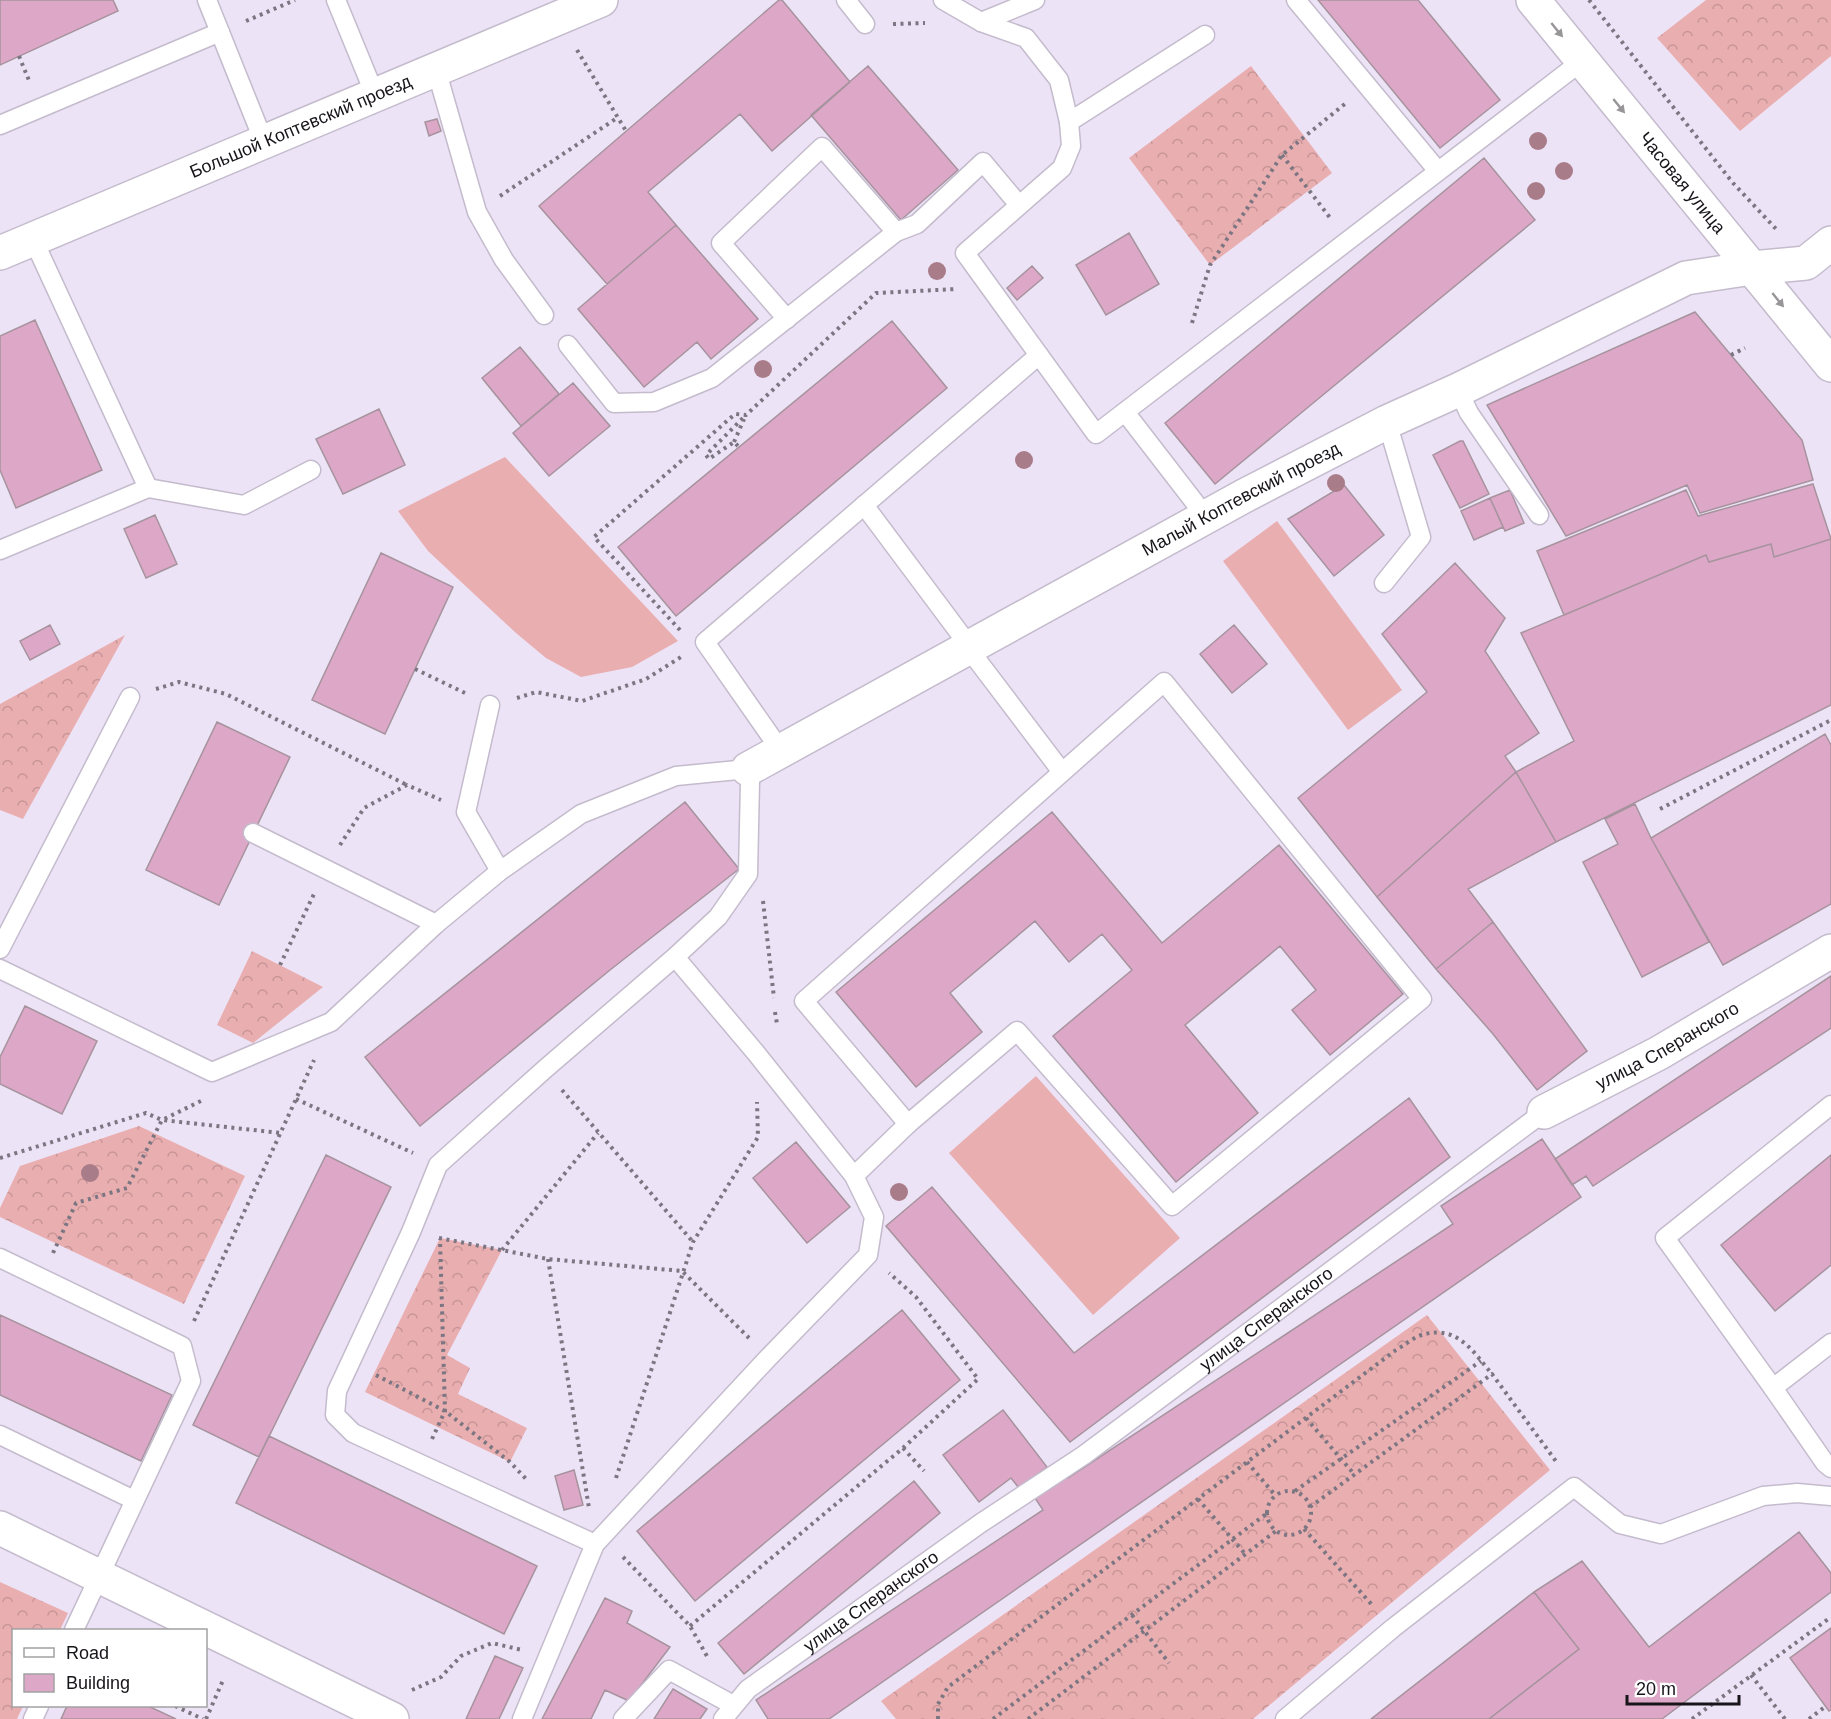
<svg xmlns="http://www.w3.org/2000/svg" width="1831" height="1719" font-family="Helvetica,sans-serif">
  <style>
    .grass { fill: #e9aeb0 }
    .forest { fill: url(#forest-crowns) }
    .building { fill: #dda8c7; stroke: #a6939e; stroke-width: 1.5 }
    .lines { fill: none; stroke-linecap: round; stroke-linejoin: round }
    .lane-casing { stroke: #c4bbcd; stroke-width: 21 }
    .street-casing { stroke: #c4bbcd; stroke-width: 36 }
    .secondary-casing { stroke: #c4bbcd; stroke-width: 36 }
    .path { stroke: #7c7682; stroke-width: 4; stroke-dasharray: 3 4.5; stroke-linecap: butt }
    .lane { stroke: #fff; stroke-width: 18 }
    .street { stroke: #fff; stroke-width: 33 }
    .secondary { stroke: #fff; stroke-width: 33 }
    .tree { fill: #a97c89 }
    .oneway { fill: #979598 }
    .labels { text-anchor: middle; stroke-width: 6; stroke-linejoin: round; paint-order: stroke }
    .street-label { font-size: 18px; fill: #17141a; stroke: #fff }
  </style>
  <defs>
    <pattern id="forest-crowns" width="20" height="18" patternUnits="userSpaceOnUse" patternTransform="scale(1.5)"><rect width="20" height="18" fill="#e9aeb0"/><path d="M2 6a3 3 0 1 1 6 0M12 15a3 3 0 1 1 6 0" fill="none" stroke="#c79597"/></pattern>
  </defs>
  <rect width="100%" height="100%" fill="#ede3f6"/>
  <path class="grass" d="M505 457 678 641 632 667 581 677 546 658 516 633 428 551 398 511Z
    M1277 521 1402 690 1348 730 1223 561Z
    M1036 1076 1180 1238 1093 1315 949 1153Z"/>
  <path class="forest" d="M1706 0H1831V56L1740 131 1657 38Z
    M1251 66 1332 173 1210 265 1129 158Z
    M125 635 23 819 0 810V704Z
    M252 951 323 987 253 1043 217 1025Z
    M139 1126 245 1176 184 1304 0 1217V1208L20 1166Z
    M440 1238 502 1250 447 1355 470 1368 458 1394 527 1428 510 1462 365 1392Z
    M1427 1315 1550 1470 1253 1719H896L881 1701Z
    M0 1582 68 1613 60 1630H14V1706H23L17 1719H0Z"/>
  <path class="building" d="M0 0H113L118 11 0 65Z
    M779 0H782L850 82 772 151 740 114 648 192 676 225 607 284 539 206Z
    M1318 0H1418L1500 100 1440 148Z
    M868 66 958 170 901 220 811 115Z
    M437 119 441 131 429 136 425 122Z
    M1484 158 1535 220 1215 484 1165 423Z
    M676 225 758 319 711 359 697 342 644 387 578 309Z
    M1129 233 1159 284 1106 315 1076 265Z
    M1032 266 1043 278 1017 300 1007 288Z
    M1695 312 1802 440 1813 480 1700 513 1687 485 1566 536 1487 405Z
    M35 320 102 470 16 508 0 470V336Z
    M892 321 947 388 676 616 618 547Z
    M520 347 559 394 521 426 482 378Z
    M573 383 610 426 549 476 513 433Z
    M379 409 405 465 343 494 316 439Z
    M1460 441H1463L1489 494 1460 508 1433 455Z
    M1813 484 1831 539 1774 557 1771 544 1709 562 1706 555 1564 615 1537 551 1686 490 1698 516Z
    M1344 485 1384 535 1334 576 1288 519Z
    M1510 490 1524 523 1505 531 1490 498Z
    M1490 498 1503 527 1474 540 1461 511Z
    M155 515 177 564 146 578 124 529Z
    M1831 539V705L1556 842 1516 772 1574 741 1521 633 1706 555 1709 562 1771 544 1774 557Z
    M381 553 453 587 385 734 312 700Z
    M1455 563 1505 618 1485 651 1539 733 1505 756 1516 772 1377 897 1298 798 1427 692 1382 634Z
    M50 625 60 644 30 660 20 641Z
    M1234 625 1267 664 1232 693 1200 654Z
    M217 722 290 757 219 905 146 870Z
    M1825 734 1831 745V904L1723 965 1651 838Z
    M1516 772 1556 842 1468 889 1493 922 1436 969 1377 897Z
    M685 802 739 869 610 970 420 1126 365 1057Z
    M1635 804 1651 838 1709 942 1642 977 1583 862 1618 844 1605 819Z
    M1052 812 1162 943 1279 845 1403 994 1330 1055 1292 1010 1316 990 1280 946 1185 1025 1258 1113 1176 1182 1053 1036 1132 970 1102 934 1069 962 1035 921 950 993 982 1032 916 1087 836 992Z
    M1493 922 1587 1051 1537 1090 1493 1034 1436 969Z
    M1831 976V1028L1593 1186 1586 1176 1572 1185 1555 1159Z
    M25 1006 97 1041 62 1114 0 1084V1057Z
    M1409 1098 1450 1157 1070 1442 886 1226 932 1187 1074 1353Z
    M1542 1139 1581 1197 829 1719H768L756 1700 1043 1510 1033 1495 1065 1473 1068 1478 1453 1224 1441 1206Z
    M796 1142 850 1207 807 1243 753 1178Z
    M326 1155 391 1187 259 1457 193 1425Z
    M1831 1155V1265L1775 1311 1721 1245Z
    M902 1310 960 1380 695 1601 637 1531Z
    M0 1315 172 1395 141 1461 0 1395Z
    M1003 1410 1047 1467 1019 1488 1011 1478 979 1502 943 1455Z
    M269 1436 537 1566 504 1634 236 1503Z
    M574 1470 583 1505 564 1510 555 1476Z
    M914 1481 940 1513 744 1674 718 1643Z
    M1799 1532 1831 1573V1592L1662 1719H1489L1579 1649 1534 1592 1582 1561 1649 1647Z
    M1534 1592 1579 1649 1489 1719H1371Z
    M605 1598 632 1611 627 1623 670 1647 629 1701 605 1690 591 1719H542Z
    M1831 1628V1710L1829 1711 1790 1658Z
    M495 1656 523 1668 499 1719H466Z
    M673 1689 707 1709 700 1719H654Z
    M67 1706H148L176 1719H61Z"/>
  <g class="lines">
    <defs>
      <g id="lane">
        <path d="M207 0 264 142"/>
        <path d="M336 0 375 95"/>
        <path d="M846 0 865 24"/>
        <path d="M943 0 981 22 1026 38 1059 80 1069 122 1071 146 1062 168 965 253 1096 434 1582 61"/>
        <path d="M1296 0 1438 171"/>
        <path d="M981 22 1035 0"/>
        <path d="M436 69 477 212 504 260 544 315"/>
        <path d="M1069 122 1205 35"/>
        <path d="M0 125 220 32"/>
        <path d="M787 319 721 243 822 147 896 232"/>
        <path d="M568 345 614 403 654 402 712 378 896 232 917 224 983 162 1019 205"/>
        <path d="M1458 390 1469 413 1539 515"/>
        <path d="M1125 412 1206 517"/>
        <path d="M148 488 244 505 311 470"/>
        <path d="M864 505 970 647"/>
        <path d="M0 550 148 488 33 239"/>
        <path d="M1384 583 1421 537 1387 422"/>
        <path d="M968 648 1062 772"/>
        <path d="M1164 682 1422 999 1172 1206 1017 1031 908 1124 804 1001Z"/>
        <path d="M490 705 466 812 500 871"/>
        <path d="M781 751 705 642 1039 355"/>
        <path d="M253 833 436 924"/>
        <path d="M0 949 130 697"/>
        <path d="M0 969 212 1072 331 1022 436 924 500 871 581 814 676 776 748 769 750 781 748 874 718 917 675 957 545 1069 438 1165 411 1232 337 1391 335 1415 353 1433 595 1544 768 1358 868 1255 874 1217 854 1176 756 1053 675 957"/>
        <path d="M854 1176 908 1124"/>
        <path d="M0 1258 182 1346 191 1381 74 1630"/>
        <path d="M1831 1343 1773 1388 1825 1463 1831 1468"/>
        <path d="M1773 1388 1665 1238 1831 1105"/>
        <path d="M0 1435 134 1500"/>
        <path d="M33 1719 39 1706"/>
        <path d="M522 1719 595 1544"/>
        <path d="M623 1719 669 1670 733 1705"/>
        <path id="s1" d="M723 1719 748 1689 981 1523 1084 1455 1544 1112"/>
        <path d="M1285 1719 1393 1628 1574 1487 1620 1524 1661 1534 1763 1496 1797 1493 1831 1496"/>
      </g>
      <g id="street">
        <path id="s2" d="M0 253 601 0"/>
        <path id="s3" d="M748 769 1244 496 1387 422 1458 390 1686 278 1752 268 1806 263 1831 243"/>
        <path id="s4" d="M1544 1112 1659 1053 1831 951"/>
        <path d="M0 1528 392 1719"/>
      </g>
      <g id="secondary">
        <path id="s5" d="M1533 0 1831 365"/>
      </g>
    </defs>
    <use href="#lane" class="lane-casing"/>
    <use href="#street" class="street-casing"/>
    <use href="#secondary" class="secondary-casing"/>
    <path class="path" d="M1589 0 1733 183 1777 230
      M246 21 295 0
      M893 24 925 23
      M577 50 626 131
      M19 56 30 83
      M1282 155 1331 219
      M500 196 617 118
      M1192 323 1210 265 1282 155 1346 103
      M1731 355 1745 348
      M734 442 744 419
      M738 446 734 442 709 459 706 455 745 416
      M680 630 594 537 735 414 746 415 876 293 956 289
      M415 669 465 693
      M156 689 179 682 226 694 407 785
      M517 698 536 692 582 701 646 679 681 657
      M1660 809 1831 720
      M340 845 364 808 407 785 441 800
      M763 901 774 998
      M280 965 314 894
      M775 1012 777 1024
      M562 1090 693 1242
      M296 1099 413 1153
      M0 1158 146 1113 162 1120 281 1133
      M439 1238 548 1259 682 1271 749 1338
      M502 1250 598 1133
      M53 1253 76 1203 127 1188 162 1120 203 1100
      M548 1259 589 1508
      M194 1321 314 1060
      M376 1375 445 1411 510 1462 527 1480
      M1306 1418 1354 1474
      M432 1439 445 1411 440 1239
      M903 1448 924 1471
      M1247 1462 1275 1495
      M616 1478 693 1242 758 1137 757 1102
      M1267 1513a22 22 0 1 1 44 0a22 22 0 1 1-44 0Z
      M1295 1491 1481 1361
      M1198 1499 1246 1555
      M1310 1507 1492 1374 1558 1464
      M1304 1529 1374 1607
      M623 1557 690 1626 708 1658
      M1132 1615 1169 1663
      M690 1626 903 1448 978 1379 916 1297 889 1273
      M1751 1675 1785 1719
      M412 1690 441 1677 461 1656 492 1643 522 1650
      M175 1706 203 1719
      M206 1719 224 1678
      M938 1719V1704L948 1687 1396 1350C1405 1345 1415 1336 1425 1334 1459 1326 1473 1352 1492 1374
      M993 1719 1266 1514
      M1028 1719 1276 1531
      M1692 1719 1831 1617
      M1809 1719 1826 1706"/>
    <use href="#lane" class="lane"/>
    <use href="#street" class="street"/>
    <use href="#secondary" class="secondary"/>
  </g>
  <g class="tree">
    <circle cx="1538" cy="141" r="9"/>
    <circle cx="1564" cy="171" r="9"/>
    <circle cx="1536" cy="191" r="9"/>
    <circle cx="937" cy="271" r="9"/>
    <circle cx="763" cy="369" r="9"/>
    <circle cx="1024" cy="460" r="9"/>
    <circle cx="1336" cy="483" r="9"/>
    <circle cx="90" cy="1173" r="9"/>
    <circle cx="899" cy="1192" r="9"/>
  </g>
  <defs><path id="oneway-solid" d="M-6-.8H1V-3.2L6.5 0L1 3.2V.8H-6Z" transform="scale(1.5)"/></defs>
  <g class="oneway">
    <use href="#oneway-solid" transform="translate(1557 30) rotate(51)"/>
    <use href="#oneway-solid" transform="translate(1619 106) rotate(51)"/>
    <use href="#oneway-solid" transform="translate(1778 300) rotate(51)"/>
  </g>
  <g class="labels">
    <g class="street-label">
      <text dy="6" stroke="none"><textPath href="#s2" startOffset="326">Большой Коптевский проезд</textPath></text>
      <text dy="6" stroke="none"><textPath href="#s5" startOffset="236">Часовая улица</textPath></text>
      <text dy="6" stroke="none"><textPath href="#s3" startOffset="562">Малый Коптевский проезд</textPath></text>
      <text dy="6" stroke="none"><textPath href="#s4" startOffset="140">улица Сперанского</textPath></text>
      <text dy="6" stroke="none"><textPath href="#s1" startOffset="676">улица Сперанского</textPath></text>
      <text dy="6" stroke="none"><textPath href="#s1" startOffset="190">улица Сперанского</textPath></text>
    </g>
  </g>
  <rect x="12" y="1629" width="195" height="78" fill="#ffffff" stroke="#a2a1a3" stroke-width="1.5"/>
  <rect x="24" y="1648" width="30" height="9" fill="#ffffff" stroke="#a2a1a3" stroke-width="1.5"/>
  <text x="66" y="1659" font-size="18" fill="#17141a">Road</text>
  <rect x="24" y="1674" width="30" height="18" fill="#dda8c7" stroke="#a2a1a3" stroke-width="1.5"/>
  <text x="66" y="1689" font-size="18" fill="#17141a">Building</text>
  <path d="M1627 1695v9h112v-9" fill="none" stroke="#17141a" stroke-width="3"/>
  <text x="1636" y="1695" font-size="18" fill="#17141a" stroke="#ffffff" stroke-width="4.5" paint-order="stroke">20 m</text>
</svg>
